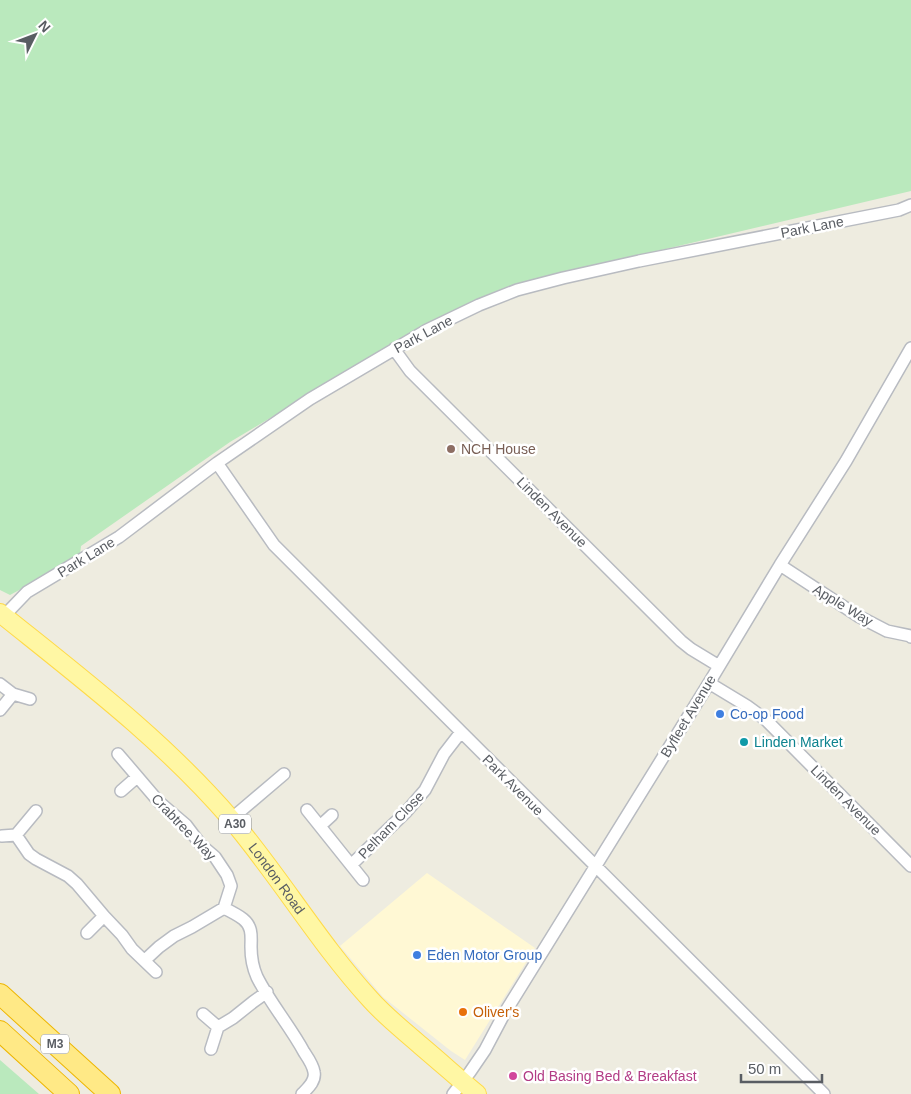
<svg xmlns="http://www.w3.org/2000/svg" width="911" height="1094" font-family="Arial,sans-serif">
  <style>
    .commercial { fill: #fff8d4 }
    .green { fill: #bae9bd }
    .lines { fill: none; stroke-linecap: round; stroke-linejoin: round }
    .minor-casing { stroke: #b8bbc1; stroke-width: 14 }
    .primary-casing { stroke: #ffda48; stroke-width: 20 }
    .motorway-casing { stroke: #eeb600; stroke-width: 22 }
    .minor { stroke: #fff; stroke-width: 11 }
    .primary { stroke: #fff7a4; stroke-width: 18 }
    .motorway { stroke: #ffe986; stroke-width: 20 }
    .education-dot { fill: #8d6e63; stroke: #fff; stroke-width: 2 }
    .shop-dot { fill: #3f7fe0; stroke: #fff; stroke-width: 2 }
    .culture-dot { fill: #0f9aa8; stroke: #fff; stroke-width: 2 }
    .food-dot { fill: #e8710a; stroke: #fff; stroke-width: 2 }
    .hotel-dot { fill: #d1479c; stroke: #fff; stroke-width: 2 }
    .labels { text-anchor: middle; stroke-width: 5; stroke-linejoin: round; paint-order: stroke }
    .shield { fill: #fff; stroke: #8b8e92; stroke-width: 1 }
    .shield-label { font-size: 12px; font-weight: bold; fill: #595d63 }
    .street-label { font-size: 14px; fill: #595d63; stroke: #fff }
    .education-label { font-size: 14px; fill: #785e54; stroke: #fff; text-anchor: start }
    .shop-label { font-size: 14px; fill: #366cbe; stroke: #fff; text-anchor: start }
    .culture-label { font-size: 14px; fill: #0d838f; stroke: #fff; text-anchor: start }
    .food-label { font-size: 14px; fill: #c56008; stroke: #fff; text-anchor: start }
    .hotel-label { font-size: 14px; fill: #b23c85; stroke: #fff; text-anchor: start }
  </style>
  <rect width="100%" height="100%" fill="#eeece0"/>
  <path class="commercial" d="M427 873 535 948 465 1060 451 1051 383 997 340 946Z"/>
  <path class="green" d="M0 0H911V191L581 269 515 287 379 353 230 442 81 546 80 555 47 575 10 595 0 590Z
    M0 1060 39 1094H0Z"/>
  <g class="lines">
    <defs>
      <path id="minor" d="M394 349 410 371 681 641 691 649 719 666
        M217 463 274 545 824 1094
        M780 565 858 616 887 631 911 636V637
        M4 616 27 592 119 537 217 463 310 399 427 330 479 305 517 290 563 278 639 261 899 210 911 205
        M709 683 747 706 765 719 911 866
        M0 684 13 694 30 699
        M0 710 13 694
        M118 754 159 802 186 825 201 845 215 857 227 875 231 886 224 908 192 927 174 936 159 947 145 960
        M121 791 137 777
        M307 810 363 880
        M231 819 284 774
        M320 826 332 815
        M16 835 29 854 36 859 68 876 77 884 104 916 122 935 132 949 156 972
        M2 836 16 835 36 811
        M351 865 406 812 425 790 444 754 461 732
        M224 908C230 911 238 915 243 919 253 927 251 937 251 947 251 957 253 968 257 977 270 1003 290 1026 304 1052 308 1058 313 1065 314 1072 316 1081 308 1088 302 1094
        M87 933 104 916
        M203 1014 218 1027 211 1049
        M218 1027 233 1018 253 1002 267 992
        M453 1094 470 1072 485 1050 504 1014 709 683 780 565 846 461 911 348"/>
      <g id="primary">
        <path id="s1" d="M0 613C81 678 163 740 231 819 280 877 319 943 370 999 385 1016 403 1030 420 1045 439 1061 458 1078 477 1094"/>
      </g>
      <path id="motorway" d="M0 994 110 1094
        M0 1031 69 1094"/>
    </defs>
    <use href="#minor" class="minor-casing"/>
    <use href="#primary" class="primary-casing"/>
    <use href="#motorway" class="motorway-casing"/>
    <use href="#minor" class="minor"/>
    <use href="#primary" class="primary"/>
    <use href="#motorway" class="motorway"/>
  </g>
  <circle class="education-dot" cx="451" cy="449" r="5"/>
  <g class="shop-dot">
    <circle cx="720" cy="714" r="5"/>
    <circle cx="417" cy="955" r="5"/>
  </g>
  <circle class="culture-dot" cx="744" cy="742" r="5"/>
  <circle class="food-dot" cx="463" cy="1012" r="5"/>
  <circle class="hotel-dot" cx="513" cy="1076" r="5"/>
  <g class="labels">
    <g class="shield">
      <rect x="219" y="814.5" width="32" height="19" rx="4"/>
      <rect x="41" y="1034.5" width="28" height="19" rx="4"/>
    </g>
    <g class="shield-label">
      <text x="235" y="828">A30</text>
      <text x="55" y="1048">M3</text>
    </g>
    <g class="street-label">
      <text transform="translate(812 227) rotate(-11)" y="5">Park Lane</text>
      <text transform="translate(423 334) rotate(-28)" y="5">Park Lane</text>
      <text transform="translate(552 512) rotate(45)" y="5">Linden Avenue</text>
      <text transform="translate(86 557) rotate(-31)" y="5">Park Lane</text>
      <text transform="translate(843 605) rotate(31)" y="5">Apple Way</text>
      <text transform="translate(688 716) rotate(-59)" y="5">Byfleet Avenue</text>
      <text transform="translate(513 785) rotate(45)" y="5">Park Avenue</text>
      <text transform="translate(846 800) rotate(45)" y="5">Linden Avenue</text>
      <text transform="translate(391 825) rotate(-46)" y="5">Pelham Close</text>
      <text transform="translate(184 827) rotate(46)" y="5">Crabtree Way</text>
      <text dy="5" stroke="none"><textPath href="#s1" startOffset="385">London Road</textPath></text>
    </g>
    <g class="education-label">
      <text x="461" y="454">NCH House</text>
    </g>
    <g class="shop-label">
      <text x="730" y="719">Co-op Food</text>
      <text x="427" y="960">Eden Motor Group</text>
    </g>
    <g class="culture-label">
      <text x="754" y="747">Linden Market</text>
    </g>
    <g class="food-label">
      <text x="473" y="1017">Oliver's</text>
    </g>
    <g class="hotel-label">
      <text x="523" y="1081">Old Basing Bed &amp; Breakfast</text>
    </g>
  </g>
  <g transform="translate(35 35) rotate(48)" stroke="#ffffff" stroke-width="4" paint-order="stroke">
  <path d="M0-4L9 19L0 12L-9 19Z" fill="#595d63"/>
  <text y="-8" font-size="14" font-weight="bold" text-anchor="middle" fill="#595d63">N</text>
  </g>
  <path d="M741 1074v8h81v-8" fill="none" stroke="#595d63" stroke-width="2.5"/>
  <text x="748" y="1074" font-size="15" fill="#595d63" stroke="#ffffff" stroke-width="4" paint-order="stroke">50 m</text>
</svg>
